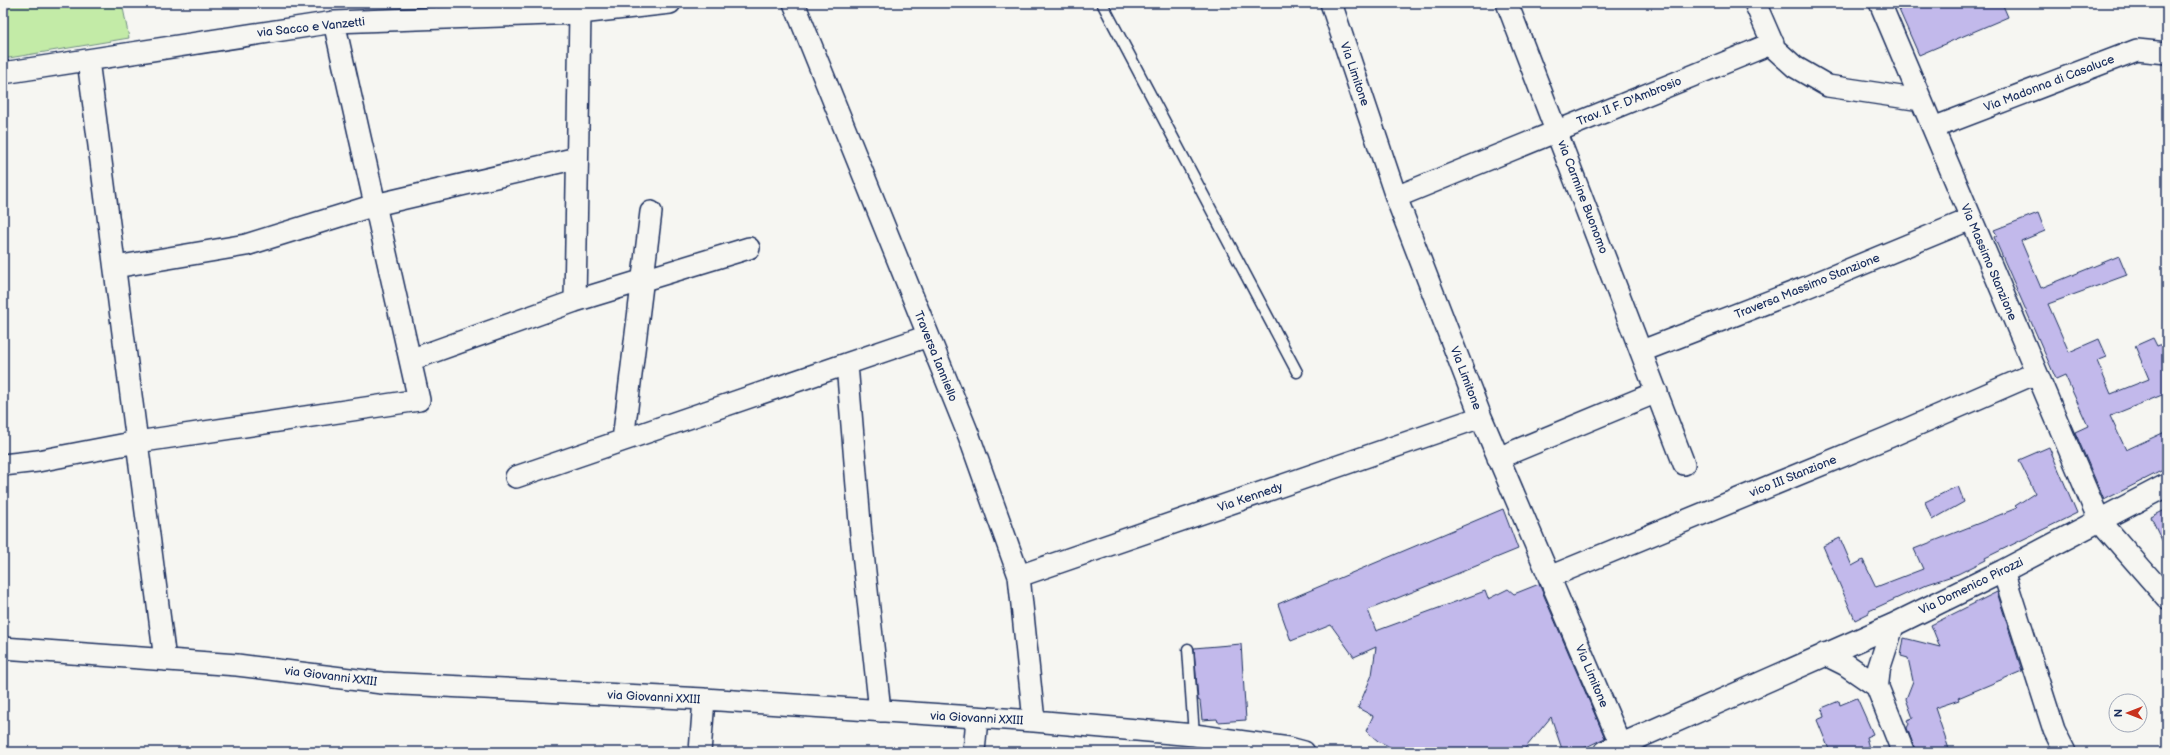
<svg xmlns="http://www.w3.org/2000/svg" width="2170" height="755" font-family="'Balsamiq Sans',sans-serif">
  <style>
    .green { fill: #c3eba7; stroke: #6f8d82 }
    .building { fill: #c2b9eb; stroke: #1b2f5e }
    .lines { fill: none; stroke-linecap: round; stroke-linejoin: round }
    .lane-casing { stroke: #1b2f5e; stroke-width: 13 }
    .street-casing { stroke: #1b2f5e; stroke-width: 24 }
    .secondary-casing { stroke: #1b2f5e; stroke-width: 25 }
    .lane { stroke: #f6f6f2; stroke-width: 10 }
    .street { stroke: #f6f6f2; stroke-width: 21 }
    .secondary { stroke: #f6f6f2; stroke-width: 22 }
    .labels { text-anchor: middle; stroke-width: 3; stroke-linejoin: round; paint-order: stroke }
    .street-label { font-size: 12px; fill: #1b2f5e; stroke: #f6f6f2 }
  </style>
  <rect width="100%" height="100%" fill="#f6f6f2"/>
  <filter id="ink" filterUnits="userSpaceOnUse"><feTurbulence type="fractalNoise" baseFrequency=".025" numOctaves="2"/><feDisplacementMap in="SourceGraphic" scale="8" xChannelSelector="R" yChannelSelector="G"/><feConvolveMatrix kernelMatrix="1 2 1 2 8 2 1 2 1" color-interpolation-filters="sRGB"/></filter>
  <g filter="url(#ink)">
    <path class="green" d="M3 3H122L129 38 3 59Z"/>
    <path class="building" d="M1896 3H2002L2008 17 1919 55Z
      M2038 213 2045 231 2021 241 2041 288 2119 256 2127 275 2048 304 2069 352 2099 339 2107 357 2097 361 2111 394 2149 379 2135 346 2153 338 2157 346 2167 342V393L2110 416 2126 450 2167 431V468L2104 500 2075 432 2088 426 2065 375 2056 379 1994 237 1997 235 1994 230Z
      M2049 447 2077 513 1985 558 1986 560 1958 574 1928 584 1869 611V613L1855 620 1823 546 1840 538 1852 566 1863 560 1876 587 1923 569 1914 549 2017 508 2015 506 2035 493 2019 460Z
      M1958 486 1964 502 1932 520 1925 502Z
      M1503 509 1518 549 1368 610 1376 631 1485 591 1488 599 1508 589 1514 594 1539 584 1605 738 1576 752H1563L1551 717 1522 752H1400L1378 741 1366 731 1373 716 1358 708 1372 675 1376 647 1354 657 1331 625 1291 641 1278 604Z
      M2167 509V551L2151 517Z
      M1997 592 2022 671 1958 698 1959 700 1935 708 1950 752H1916L1907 728 1909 724 1907 720 1913 718 1906 699 1913 681 1908 658 1901 656 1904 638 1940 647 1931 625Z
      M1241 644 1246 720 1218 722 1217 719 1202 720 1200 701 1198 700 1194 648Z
      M1857 698 1873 734 1866 737 1870 752H1830L1817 720 1824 717 1822 708 1839 701 1840 705Z"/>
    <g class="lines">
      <defs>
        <path id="lane" d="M1102 3 1297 372
          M1188 649 1194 735"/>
        <path id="street" d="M794 3 969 436 1019 576 1034 721
          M1331 3 1396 197 1481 417 1621 745
          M1507 3 1684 464
          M1755 3 1775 49 1795 67 1828 86 1921 100
          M1880 3 2099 520 2167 598
          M88 60 165 660
          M3 73 334 22 580 13 670 3
          M1933 128 2137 50 2167 53
          M1396 197 1773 43
          M115 267 246 245 375 205 577 158
          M575 301 580 13
          M1642 351 1802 289 1971 219
          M410 360 575 301 749 248
          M847 364 861 535 880 711
          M623 440 651 212
          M1498 458 1657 392
          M3 465 38 461 137 442 419 400 334 22
          M516 477 928 336
          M2003 571 2054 730 2065 752
          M1019 576 1481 417
          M1549 577 1889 437 2036 373
          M3 648 237 665 382 683 704 699 1034 721 1194 735 1289 748 1304 752
          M700 752 704 699
          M974 752 977 718"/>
        <path id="secondary" d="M1893 625 1879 668 1877 686 1903 752
          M1825 654 1845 664 1877 686
          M1605 752 1893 625 2003 571 2167 485"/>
      </defs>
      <use href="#lane" class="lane-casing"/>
      <use href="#street" class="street-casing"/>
      <use href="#secondary" class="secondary-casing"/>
      <use href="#lane" class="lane"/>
      <use href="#street" class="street"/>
      <use href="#secondary" class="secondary"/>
    </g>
  </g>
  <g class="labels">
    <g class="street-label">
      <text transform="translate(311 27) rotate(-6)" y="4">via Sacco e Vanzetti</text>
      <text transform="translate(1355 74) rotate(71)" y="4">Via Limitone</text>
      <text transform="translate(2049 83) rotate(-21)" y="4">Via Madonna di Casaluce</text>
      <text transform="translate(1629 101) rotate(-22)" y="4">Trav. II F. D'Ambrosio</text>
      <text transform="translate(1583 197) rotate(69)" y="4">via Carmine Buonomo</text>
      <text transform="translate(1989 262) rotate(67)" y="4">Via Massimo Stanzione</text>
      <text transform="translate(1807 286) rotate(-22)" y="4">Traversa Massimo Stanzione</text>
      <text transform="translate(936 356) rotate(68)" y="4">Traversa Ianniello</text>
      <text transform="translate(1466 378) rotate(69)" y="4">Via Limitone</text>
      <text transform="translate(1793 476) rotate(-22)" y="4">vico III Stanzione</text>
      <text transform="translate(1250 497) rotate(-19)" y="4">Via Kennedy</text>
      <text transform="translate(1971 586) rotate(-26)" y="4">Via Domenico Pirozzi</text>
      <text transform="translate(331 676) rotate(7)" y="4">via Giovanni XXIII</text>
      <text transform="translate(1592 676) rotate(67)" y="4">Via Limitone</text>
      <text transform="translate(654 697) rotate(3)" y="4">via Giovanni XXIII</text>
      <text transform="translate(977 718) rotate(3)" y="4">via Giovanni XXIII</text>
    </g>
  </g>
  <rect width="2170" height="755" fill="none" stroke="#f6f6f2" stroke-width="16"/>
  <rect x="8" y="8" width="2154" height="739" fill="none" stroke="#1b2f5e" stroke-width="1.5" filter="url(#ink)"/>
  <g transform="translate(2128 713) rotate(270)"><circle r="19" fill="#f6f6f2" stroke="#9ea6b7"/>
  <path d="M0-3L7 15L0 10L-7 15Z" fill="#c8321e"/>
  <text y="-6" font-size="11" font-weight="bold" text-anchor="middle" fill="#1b2f5e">N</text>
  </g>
</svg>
